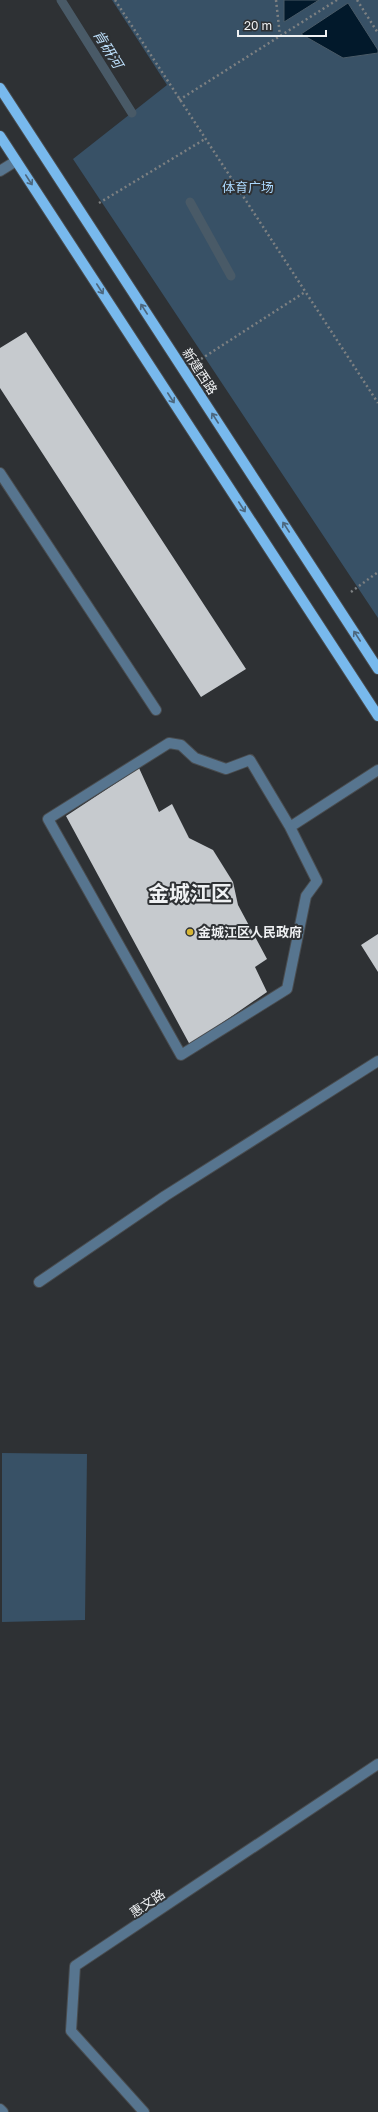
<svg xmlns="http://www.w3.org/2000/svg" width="378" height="2112" font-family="'Golos Text','Noto Sans SC',sans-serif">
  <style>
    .green { fill: #385166 }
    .water { fill: #02192b; stroke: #495a67 }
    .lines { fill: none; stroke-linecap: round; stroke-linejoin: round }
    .stream { stroke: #495a67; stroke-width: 9 }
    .building { fill: #c6cace }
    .minor-casing { stroke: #494c4f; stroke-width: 12 }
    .major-casing { stroke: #494c4f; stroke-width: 12 }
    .path { stroke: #7d8082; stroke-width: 2.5; stroke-dasharray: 2 3; stroke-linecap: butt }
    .minor { stroke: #57758f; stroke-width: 10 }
    .major { stroke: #78b9ed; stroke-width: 10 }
    .oneway { stroke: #4c677e }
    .poi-dot { fill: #d6b534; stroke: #2e3134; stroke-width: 1.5 }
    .labels { text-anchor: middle; stroke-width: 4; stroke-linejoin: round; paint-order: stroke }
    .park-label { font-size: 13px; fill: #aad7fc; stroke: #2e3134 }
    .street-label { font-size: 13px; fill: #eff1f3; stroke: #2e3134 }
    .poi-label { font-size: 13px; font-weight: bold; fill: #eff1f3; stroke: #2e3134; text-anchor: start }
    .water-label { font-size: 14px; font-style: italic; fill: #bbddf9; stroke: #2e3134 }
    .town-label { font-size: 21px; font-weight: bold; fill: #eff1f3; stroke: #2e3134 }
  </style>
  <rect width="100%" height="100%" fill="#2e3134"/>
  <path class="green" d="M112 0H378V618L73 159 167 85Z
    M2 1453 87 1454 85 1620 2 1622Z"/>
  <path class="water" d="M284 0H319L284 22Z
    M348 3 378 50V53L343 58 301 34Z"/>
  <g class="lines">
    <path class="stream" d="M61 0 132 113
      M190 202 231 276"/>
  </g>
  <path class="building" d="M26 332 246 669 201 697 0 388V348Z
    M139 768 159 812 172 804 189 838 213 850 233 882 238 905 267 959 255 967 267 992 190 1045 66 816Z
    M378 934V972L361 945Z"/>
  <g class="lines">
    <defs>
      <path id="minor" d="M0 171 16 161
        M0 473 156 710
        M169 743 181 745 195 758 226 769 250 760 290 827 317 881 306 896 287 989 181 1055 48 819Z
        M290 827 378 770
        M39 1282 165 1196 378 1061
        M0 2109 3 2112
        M144 2112 71 2031 75 1966 378 1764"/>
      <path id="major" d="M0 88 378 669
        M0 136 378 716"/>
    </defs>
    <use href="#minor" class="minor-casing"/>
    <use href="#major" class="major-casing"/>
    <path class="path" d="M115 0 378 403
      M276 0 280 36
      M357 0 378 33
      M179 100 337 0
      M99 203 205 139
      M201 359 305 292
      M351 592 378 572"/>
    <use href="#minor" class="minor"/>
    <use href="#major" class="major"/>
  </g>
  <defs><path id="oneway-shaft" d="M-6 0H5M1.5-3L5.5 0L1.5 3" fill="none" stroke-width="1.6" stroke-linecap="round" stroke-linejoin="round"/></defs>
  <g class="oneway">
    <use href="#oneway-shaft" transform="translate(29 180) rotate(57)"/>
    <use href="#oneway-shaft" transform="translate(100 289) rotate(57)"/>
    <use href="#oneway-shaft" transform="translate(144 309) rotate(-123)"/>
    <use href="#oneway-shaft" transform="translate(171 398) rotate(57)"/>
    <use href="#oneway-shaft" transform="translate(215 418) rotate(-123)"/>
    <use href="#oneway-shaft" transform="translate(242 507) rotate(57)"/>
    <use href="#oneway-shaft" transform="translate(286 527) rotate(-123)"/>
    <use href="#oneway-shaft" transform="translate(357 636) rotate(-123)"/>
  </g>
  <circle class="poi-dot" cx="190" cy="932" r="4"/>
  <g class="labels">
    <g class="park-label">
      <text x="248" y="192">体育广场</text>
    </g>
    <g class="street-label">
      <text transform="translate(200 371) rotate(57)" y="5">新建西路</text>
      <text transform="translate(147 1903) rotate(-34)" y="5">惠文路</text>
    </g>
    <g class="poi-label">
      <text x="198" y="937">金城江区人民政府</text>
    </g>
    <g class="water-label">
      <text transform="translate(108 49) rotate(58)" y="5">肯研河</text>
    </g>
    <g class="town-label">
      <text x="190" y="901">金城江区</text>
    </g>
  </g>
  <path d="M238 30v6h88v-6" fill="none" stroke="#eff1f3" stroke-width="2"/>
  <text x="244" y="30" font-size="12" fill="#eff1f3" stroke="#2e3134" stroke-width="3" paint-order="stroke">20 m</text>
</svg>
